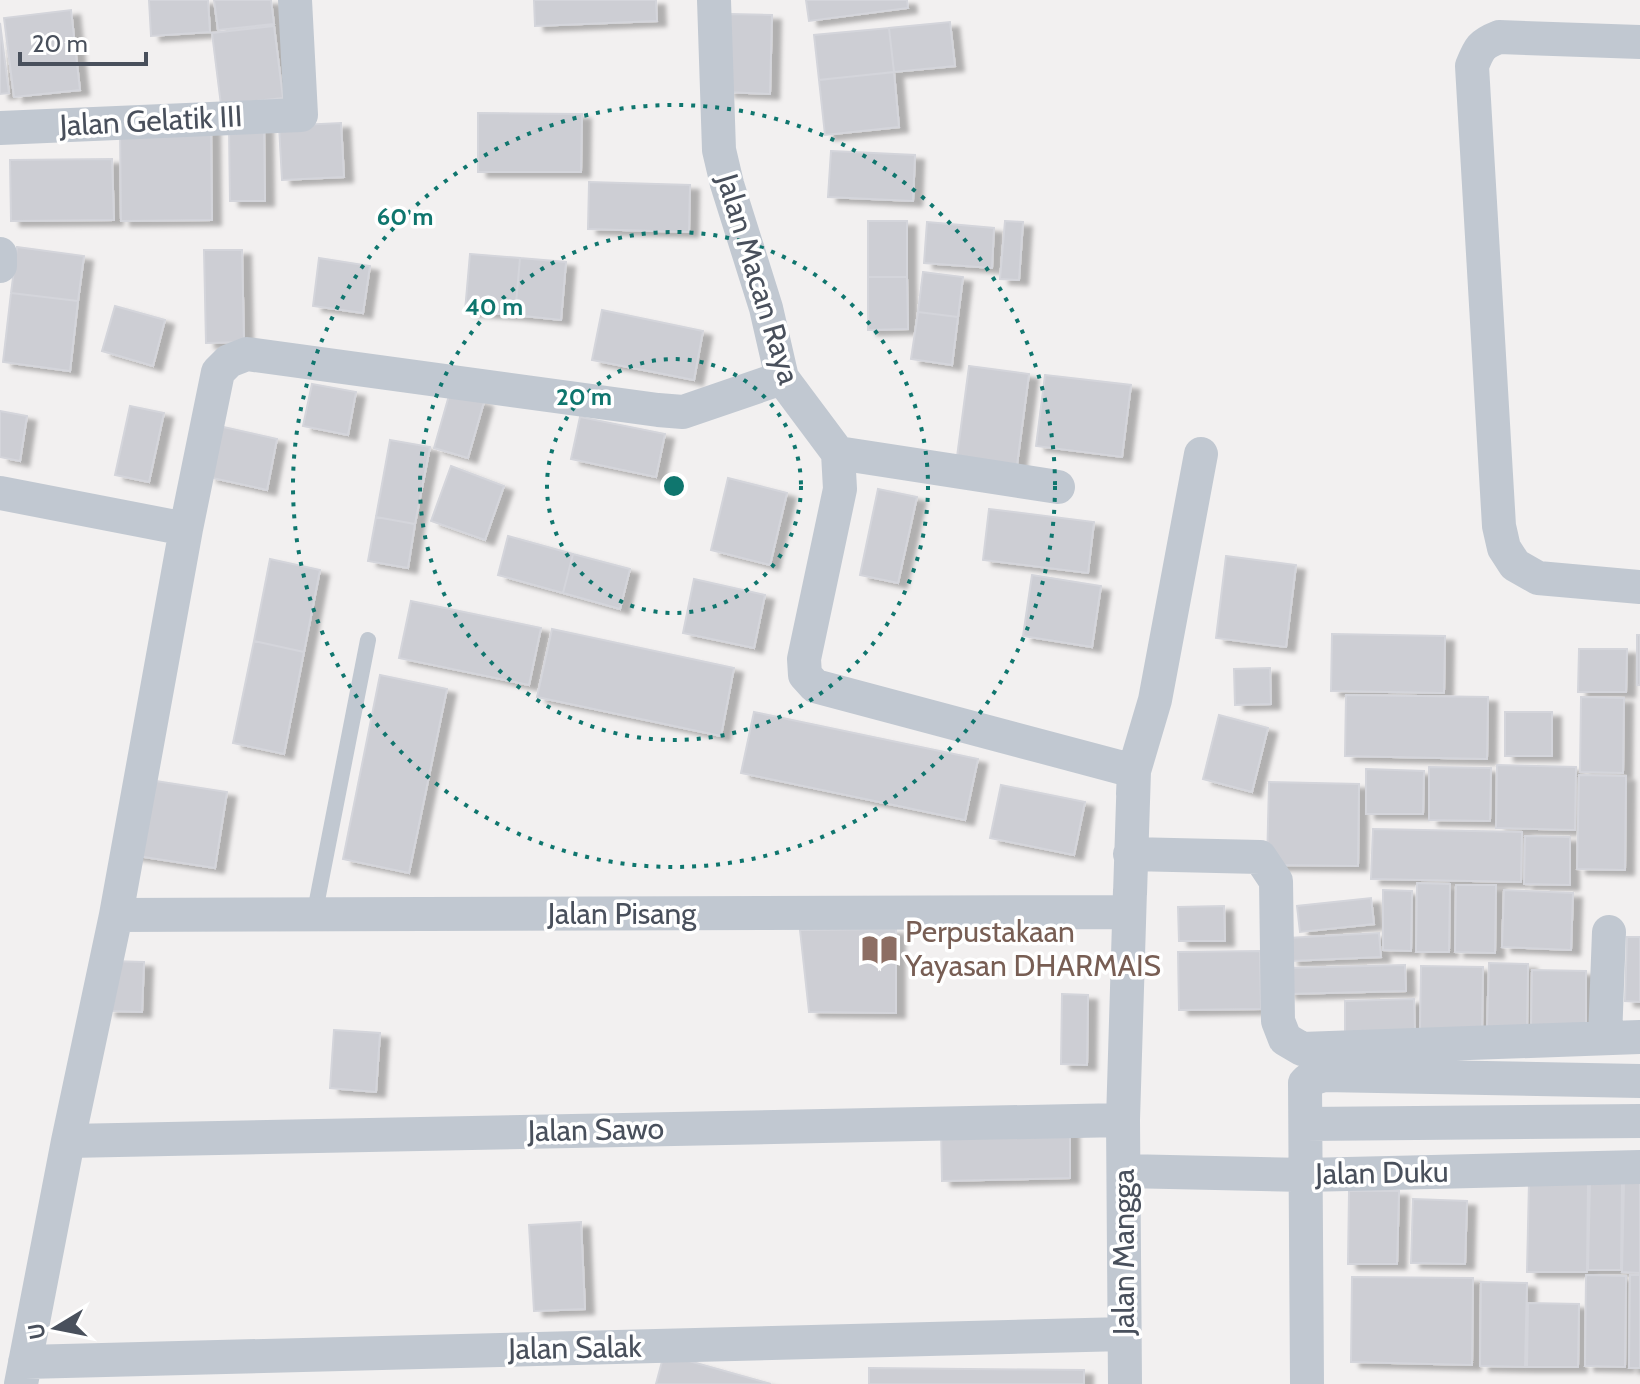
<svg xmlns="http://www.w3.org/2000/svg" width="1640" height="1384" font-family="Cabin,sans-serif">
  <style>
    .building { fill: #cdced4; stroke: #d4d5db; stroke-width: 2; filter: url(#shadow) }
    .lines { fill: none; stroke-linecap: round; stroke-linejoin: round }
    .service { stroke: #c1c8d1; stroke-width: 16 }
    .minor { stroke: #c1c8d1; stroke-width: 34 }
    .ring { fill: none; stroke: #0f766e; stroke-width: 4; stroke-dasharray: 4 8 }
    .labels { text-anchor: middle; stroke-width: 7; stroke-linejoin: round; paint-order: stroke }
    .street-label { font-size: 30px; fill: #49505c; stroke: #fff }
    .education-label { font-size: 30px; fill: #785e54; stroke: #fff; text-anchor: start }
    .centre { fill: #0f766e; stroke: #fff; stroke-width: 4 }
    .ring-label { font-size: 24px; text-anchor: middle; font-weight: bold; fill: #0f766e; stroke: #fff; stroke-width: 7; stroke-linejoin: round; paint-order: stroke }
  </style>
  <defs>
    <filter id="shadow"><feDropShadow dx="9" dy="5" stdDeviation="2" flood-color="#0004"/></filter>
  </defs>
  <rect width="100%" height="100%" fill="#f2f0f0"/>
  <path class="building" d="M149 0H208L210 32 151 36Z
    M214 0H271L274 24 218 30Z
    M534 0H656L657 21 535 26Z
    M806 0H907L908 8 809 21Z
    M71 10 80 90 14 97 4 18Z
    M729 14 772 15 770 94 726 92Z
    M950 22 955 66 894 72 889 28Z
    M0 23 9 93 0 94Z
    M274 26 283 98 221 105 212 33Z
    M889 28 894 72 819 80 814 35Z
    M894 72 899 127 825 135 819 80Z
    M478 113 582 114 581 172H478Z
    M341 123 344 177 282 180 279 126Z
    M264 125 265 201H230L229 126Z
    M211 126 212 220 121 221 120 127Z
    M831 151 915 155 913 201 828 197Z
    M112 159 114 220 11 221 10 160Z
    M589 182 690 185 689 232 588 229Z
    M868 221H907V277H868Z
    M1005 221 1023 222 1019 280 1000 279Z
    M927 222 994 228 992 268 924 263Z
    M17 247 84 256 78 301 11 293Z
    M204 250H242L244 342 206 343Z
    M470 254 520 258 515 315 465 311Z
    M319 258 370 266 363 313 313 306Z
    M520 258 566 262 561 320 515 315Z
    M923 272 963 277 958 317 918 312Z
    M868 277H907L908 329 868 330Z
    M11 293 78 301 70 371 3 362Z
    M115 306 165 320 153 366 102 351Z
    M602 310 703 331 694 380 592 360Z
    M918 312 958 317 952 365 911 359Z
    M969 366 1029 374 1017 465 957 457Z
    M1045 375 1131 385 1122 457 1036 446Z
    M312 384 356 392 348 435 303 426Z
    M450 392 484 402 468 458 434 448Z
    M130 406 164 413 149 482 115 475Z
    M0 411 27 416 20 461 0 457Z
    M580 417 665 434 656 477 571 459Z
    M219 426 277 439 267 490 208 477Z
    M390 440 430 447 415 524 376 517Z
    M451 466 504 486 485 540 431 521Z
    M728 478 787 493 770 565 711 550Z
    M878 489 917 497 898 583 860 575Z
    M989 509 1094 522 1088 573 983 560Z
    M376 517 415 524 408 568 368 561Z
    M508 536 573 554 563 593 498 575Z
    M573 554 630 569 620 609 563 593Z
    M1226 556 1296 565 1286 647 1216 638Z
    M270 559 320 570 304 652 254 641Z
    M1032 575 1101 586 1092 647 1023 636Z
    M694 579 765 595 754 648 683 633Z
    M411 601 541 628 529 685 399 658Z
    M552 629 734 668 721 736 537 697Z
    M1332 634 1445 636 1444 693 1331 691Z
    M1637 635H1640V685H1637Z
    M254 641 304 652 284 754 233 743Z
    M1579 649H1627L1626 692H1578Z
    M1270 668 1271 704 1235 705 1234 669Z
    M380 675 447 689 409 873 343 859Z
    M1346 695 1488 697 1487 759 1345 756Z
    M1581 697 1624 698 1623 773 1580 772Z
    M754 712 978 759 965 820 741 773Z
    M1505 712H1552V756H1505Z
    M1219 715 1268 728 1252 792 1203 779Z
    M1497 765 1576 767 1575 830 1496 828Z
    M1429 767 1491 768 1490 821 1429 820Z
    M1366 769 1424 771 1423 814H1366Z
    M1579 775 1626 776 1625 870 1577 869Z
    M143 779 227 792 215 868 131 855Z
    M1269 782 1359 784 1358 866 1267 865Z
    M1001 785 1085 802 1074 855 990 838Z
    M1373 829 1522 832 1521 882 1371 879Z
    M1525 836 1570 837V885L1524 884Z
    M1417 883 1450 884 1449 952H1416Z
    M1456 885H1496L1495 953 1455 952Z
    M1383 890 1412 891 1411 951 1383 950Z
    M1504 890 1573 893 1571 950 1502 947Z
    M1371 898 1374 924 1300 932 1297 906Z
    M1224 906 1225 941H1179L1178 907Z
    M896 929V1013L809 1012 800 930Z
    M1379 933 1381 957 1290 961 1288 938Z
    M1627 937H1640V1002L1625 1001Z
    M1260 951 1261 1009 1179 1010 1178 952Z
    M109 961 144 962 142 1012 107 1011Z
    M1489 963 1528 964 1527 1028H1487Z
    M1405 965 1406 991 1287 994 1286 968Z
    M1421 966 1483 967 1482 1031 1420 1029Z
    M1532 970 1586 971V1032L1531 1030Z
    M1062 994 1088 995 1087 1065 1061 1064Z
    M1414 999 1415 1032 1345 1033V1001Z
    M334 1030 380 1033 376 1092 330 1088Z
    M1070 1123V1178L942 1181 941 1127Z
    M1529 1181 1588 1182 1587 1272H1527Z
    M1624 1182 1640 1183V1273L1622 1272Z
    M1590 1183H1622L1621 1270H1588Z
    M1349 1191H1399L1397 1264H1348Z
    M1413 1199 1467 1201 1465 1264 1411 1263Z
    M581 1222 585 1309 534 1311 529 1225Z
    M1586 1275 1626 1276 1625 1367 1585 1366Z
    M1630 1275H1640V1368H1629Z
    M1352 1277 1473 1278 1472 1365 1351 1362Z
    M1481 1282 1527 1283 1525 1367 1480 1366Z
    M1528 1303 1579 1304 1578 1367H1527Z
    M664 1354 771 1384H656Z
    M869 1368 1084 1370V1384H869Z"/>
  <g class="lines">
    <path class="service" d="M314 916 368 640"/>
    <path class="minor" d="M714 0 719 150 727 184 766 308 782 378 838 453 840 489 804 659 805 675 815 686 1134 771 1130 894
      M1640 42 1499 37C1481 44 1479 48 1472 66L1499 526 1504 548 1515 565 1538 578 1640 587
      M0 128 301 115 295 0
      M0 254V266
      M838 453 1058 487
      M0 493 186 529
      M1133 794 1134 771 1155 700 1201 454
      M1130 854 1260 857 1276 881 1278 1021 1285 1039 1302 1049 1640 1037
      M116 915 1129 912
      M1605 1038 1609 932
      M1306 1124 1640 1121
      M68 1141 1123 1120
      M1124 1171 1305 1175 1640 1167
      M25 1362 1125 1334
      M21 1384 68 1141 116 915 186 529 218 372 229 361 247 354 658 410 683 412 782 378
      M1125 1384 1123 1120 1130 890
      M1307 1384 1305 1083 1308 1080 1324 1075 1640 1081"/>
  </g>
  <g class="ring">
    <circle cx="674" cy="486" r="127"/>
    <circle cx="674" cy="486" r="254"/>
    <circle cx="674" cy="486" r="381"/>
  </g>
  <defs>
    <symbol id="library-bare" viewBox="-9 -9 18 18"><path d="M-6-4Q-3-5.5-.7-3.5V5Q-3 3-6 4ZM6-4Q3-5.5 .7-3.5V5Q3 3 6 4Z" fill="#8d6e63" stroke="#fff" stroke-width="2.5" paint-order="stroke"/></symbol>
  </defs>
  <g fill-rule="evenodd">
    <use href="#library-bare" x="854" y="924" width="51" height="51"/>
  </g>
  <g class="labels">
    <g class="street-label">
      <text transform="translate(151 121) rotate(-3)" y="10">Jalan Gelatik III</text>
      <text transform="translate(758 279) rotate(73)" y="10">Jalan Macan Raya</text>
      <text x="622" y="924">Jalan Pisang</text>
      <text transform="translate(596 1130) rotate(-1)" y="10">Jalan Sawo</text>
      <text transform="translate(1382 1173) rotate(-1)" y="10">Jalan Duku</text>
      <text transform="translate(1124 1252) rotate(-90)" y="10">Jalan Mangga</text>
      <text transform="translate(575 1348) rotate(-1)" y="10">Jalan Salak</text>
    </g>
    <g class="education-label">
      <text x="905" y="942">Perpustakaan<tspan x="905" dy="34">Yayasan DHARMAIS</tspan></text>
    </g>
  </g>
  <circle cx="674" cy="486" r="12" class="centre"/>
  <g class="ring-label">
    <text x="405" y="225">60 m</text>
    <text x="494" y="315">40 m</text>
    <text x="584" y="405">20 m</text>
  </g>
  <g transform="translate(56 1328) rotate(260)" stroke="#ffffff" stroke-width="6" paint-order="stroke">
  <path d="M0-6L14 30L0 20L-14 30Z" fill="#49505c"/>
  <text y="-12" font-size="22" font-weight="bold" text-anchor="middle" fill="#49505c">U</text>
  </g>
  <path d="M20 52v12h126v-12" fill="none" stroke="#49505c" stroke-width="4"/>
  <text x="32" y="52" font-size="24" fill="#49505c" stroke="#ffffff" stroke-width="6" paint-order="stroke">20 m</text>
</svg>
